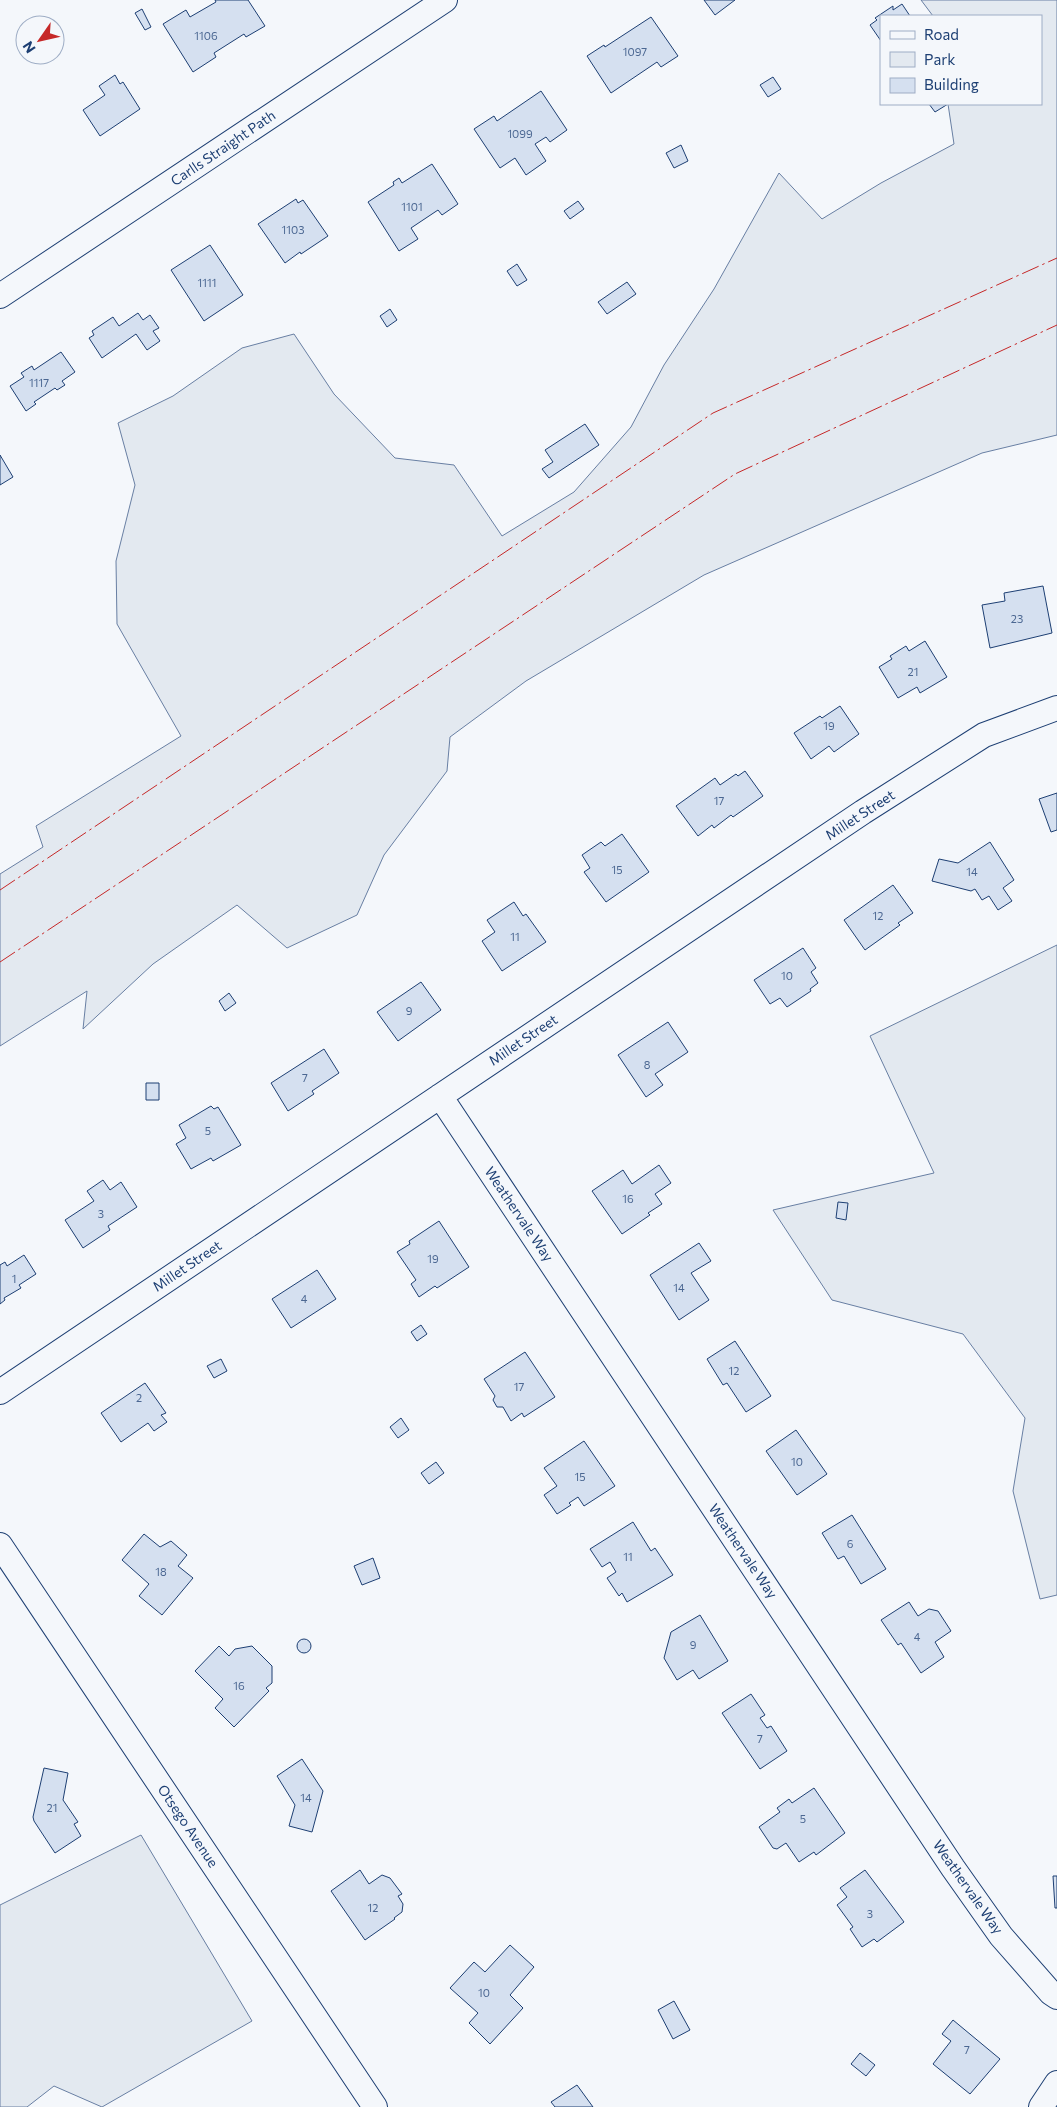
<svg xmlns="http://www.w3.org/2000/svg" width="1057" height="2107" font-family="Commissioner,sans-serif">
  <style>
    .green { fill: #e3e9f0; stroke: #687fa3 }
    .building { fill: #d5e0f0; stroke: #1d3f73 }
    .lines { fill: none; stroke-linecap: round; stroke-linejoin: round }
    .minor-casing { stroke: #1d3f73; stroke-width: 26 }
    .minor { stroke: #f4f7fb; stroke-width: 24 }
    .power { stroke: #c62828; stroke-width: 1; stroke-dasharray: 18 4 2.5 4; stroke-linecap: butt }
    .labels { text-anchor: middle; stroke-width: 4; stroke-linejoin: round; paint-order: stroke }
    .number-label { font-size: 11px; fill: #4b6792 }
    .street-label { font-size: 14px; fill: #1d3f73; stroke: #f4f7fb }
  </style>
  <rect width="100%" height="100%" fill="#f4f7fb"/>
  <path class="green" d="M921 0H1057V435L982 453 704 575 526 681 450 737 447 771 384 855 357 915 287 948 237 905 153 964 83 1029 87 991 0 1046V874L43 847 36 826 181 736 117 624 116 561 135 485 118 423 173 396 242 348 294 334 334 394 395 458 454 465 502 536 574 492 631 427 664 365 714 289 779 173 822 219 881 183 954 144 948 104H1041V16H933Z
    M1057 945V1595L1040 1599 1013 1491 1025 1418 963 1334 832 1300 773 1210 934 1173 870 1036Z
    M141 1835 252 2021 102 2107 54 2086 27 2107H0V1905Z"/>
  <path class="building" d="M215 0H248L265 26 246 37 244 34 214 53 216 57 193 72 163 24 186 10 190 17 216 2Z
    M704 0H735L715 15Z
    M902 4 910 16H881V41L870 25 877 20 875 18 893 6V10Z
    M142 9 151 27 145 30 135 13Z
    M651 17 678 56 661 67 657 62 611 93 587 56 604 45 605 47Z
    M115 75 120 84 123 82 140 109 100 136 83 110 105 95 99 86Z
    M773 77 781 89 768 97 760 85Z
    M541 91 567 130 550 142 546 137 535 144 546 161 526 175 515 158 500 168 474 129 494 116 497 121Z
    M929 104H948L935 112Z
    M681 145 688 161 674 168 666 153Z
    M432 164 458 204 442 215 438 210 411 228 418 239 399 251 368 202 394 185 393 182 399 178 402 183Z
    M296 199 298 203 303 200 328 236 301 254 300 252 285 263 258 224Z
    M578 201 584 209 570 219 564 211Z
    M210 245 243 295 204 321 171 270Z
    M517 264 527 280 517 286 507 271Z
    M627 282 636 294 607 314 598 302Z
    M390 309 397 320 387 327 380 316Z
    M138 313 143 320 150 315 159 328 153 331 160 341 147 350 136 334 102 358 89 338 94 335 92 331 113 317 119 326Z
    M61 352 75 372 62 381 65 385 57 390 55 388 34 402 36 404 26 411 10 386 24 377 21 373 32 366 34 370Z
    M585 424 599 445 549 478 542 469 553 462 545 450Z
    M0 455 13 477 0 485Z
    M1043 586 1052 633 990 648 982 605 1005 601 1004 593Z
    M925 641 947 677 920 693 917 687 898 698 879 667 892 659 890 656 906 646 909 651Z
    M840 706 859 734 834 752 829 746 811 759 794 733 820 716 822 718Z
    M745 771 763 796 733 817 731 815 714 828 712 825 698 836 676 806 715 778 720 785 736 774 738 776Z
    M1057 793V830L1051 832 1039 799Z
    M622 834 649 872 606 902 584 872 590 868 582 855 601 842 605 846Z
    M990 842 1014 880 1003 888 1012 901 998 910 989 896 982 900 975 889 971 891 932 881 939 859 958 863Z
    M893 885 913 913 898 923 900 925 865 950 844 920Z
    M514 902 523 916 526 914 546 942 502 971 482 941 495 932 487 920Z
    M803 948 816 968 811 972 818 983 810 989 811 991 787 1007 780 998 770 1004 754 980Z
    M421 982 441 1010 398 1041 377 1012Z
    M229 993 236 1003 225 1011 219 1001Z
    M668 1022 688 1052 655 1074 663 1085 646 1097 618 1055Z
    M324 1049 339 1073 312 1091 314 1094 288 1111 271 1083Z
    M146 1083H159V1100H146Z
    M211 1106 214 1109 218 1107 241 1145 213 1161 211 1158 191 1169 176 1144 186 1138 179 1125Z
    M659 1165 671 1183 655 1194 662 1204 648 1213 650 1215 622 1234 592 1191 623 1170 632 1184Z
    M103 1180 110 1190 121 1182 137 1207 108 1226 110 1230 83 1248 65 1220 94 1201 87 1191Z
    M838 1202 848 1203 846 1220 836 1218Z
    M439 1221 469 1267 437 1288 435 1286 419 1297 411 1284 416 1280 397 1252 410 1244 409 1241Z
    M699 1243 711 1261 691 1273 709 1300 679 1320 650 1275Z
    M24 1255 36 1274 19 1285 21 1288 4 1298 5 1300 0 1304V1265L5 1262 7 1266Z
    M317 1270 336 1299 291 1328 272 1299Z
    M421 1325 427 1334 417 1341 411 1332Z
    M735 1341 771 1396 746 1412 727 1383 723 1385 707 1359Z
    M525 1352 555 1397 524 1417 522 1413 511 1421 503 1407H497L493 1400 495 1396 484 1379Z
    M221 1359 227 1371 214 1378 207 1366Z
    M145 1383 166 1413 161 1415 167 1422 154 1431 148 1423 121 1442 101 1413Z
    M401 1418 409 1430 398 1438 390 1427Z
    M796 1430 827 1474 797 1495 766 1451Z
    M584 1441 615 1486 584 1506 578 1497 569 1503 571 1505 557 1514 544 1495 557 1486 544 1468Z
    M436 1462 444 1473 429 1484 421 1473Z
    M852 1515 886 1569 861 1584 844 1556 838 1559 822 1533Z
    M633 1522 651 1551 655 1548 673 1575 627 1602 622 1593 619 1596 607 1578 616 1572 610 1562 602 1567 590 1549Z
    M144 1534 160 1547 171 1541 187 1555 178 1566 193 1578 162 1615 139 1596 149 1584 122 1560Z
    M373 1558 380 1578 362 1585 354 1566Z
    M909 1602 918 1616 929 1609 938 1611 951 1631 935 1642 944 1657 921 1673 901 1643 898 1645 881 1620Z
    M700 1615 728 1661 699 1679 693 1670 677 1680 664 1658 671 1632Z
    M297 1646a7 7 0 1 1 14 0a7 7 0 1 1-14 0Z
    M219 1646 229 1656 235 1649 252 1646 272 1666V1683L266 1688 269 1691 234 1727 215 1708 223 1699 195 1671Z
    M751 1694 765 1715 760 1718 767 1728 771 1726 787 1751 760 1769 722 1713Z
    M302 1759 323 1791 312 1832 289 1826 295 1805 277 1776Z
    M44 1768 68 1773 63 1800 78 1822 74 1824 81 1836 55 1853 34 1821 33 1817Z
    M814 1788 845 1833 816 1855 814 1852 799 1862 786 1843 777 1849 773 1848 759 1827 780 1812 777 1808 789 1799 792 1803Z
    M360 1870 369 1884 382 1875 390 1878 402 1894 398 1896 403 1904 402 1912 394 1918 395 1919 365 1940 331 1891Z
    M865 1870 904 1922 877 1942 874 1939 862 1947 850 1929 853 1927 837 1905 847 1897 840 1888Z
    M1053 1876H1057V1908H1055Z
    M510 1945 534 1967 510 1995 523 2008 490 2044 469 2023 478 2013 450 1988 474 1962 485 1972Z
    M674 2001 690 2030 673 2039 658 2010Z
    M953 2020 1000 2059 970 2094 933 2064 951 2041 942 2034Z
    M860 2053 875 2065 866 2076 851 2064Z
    M577 2085 593 2107H555L551 2102Z"/>
  <g class="lines">
    <defs>
      <path id="minor" d="M0 296 445 0
        M440 1096 953 1868 1001 1936 1051 1993 1057 1997
        M0 1392 863 812 984 735 1057 708
        M0 1545 375 2107
        M1041 2107 1057 2083"/>
    </defs>
    <use href="#minor" class="minor-casing"/>
    <use href="#minor" class="minor"/>
    <path class="power" d="M0 890 713 413 1057 258
      M0 962 735 474 1057 325"/>
  </g>
  <g class="labels">
    <g class="number-label">
      <text x="206" y="40">1106</text>
      <text x="635" y="56">1097</text>
      <text x="520" y="138">1099</text>
      <text x="412" y="211">1101</text>
      <text x="293" y="234">1103</text>
      <text x="207" y="287">1111</text>
      <text x="39" y="387">1117</text>
      <text x="1017" y="623">23</text>
      <text x="913" y="676">21</text>
      <text x="829" y="730">19</text>
      <text x="719" y="805">17</text>
      <text x="617" y="874">15</text>
      <text x="972" y="876">14</text>
      <text x="878" y="920">12</text>
      <text x="515" y="941">11</text>
      <text x="787" y="980">10</text>
      <text x="409" y="1015">9</text>
      <text x="647" y="1069">8</text>
      <text x="305" y="1082">7</text>
      <text x="208" y="1135">5</text>
      <text x="628" y="1203">16</text>
      <text x="101" y="1218">3</text>
      <text x="433" y="1263">19</text>
      <text x="14" y="1283">1</text>
      <text x="679" y="1292">14</text>
      <text x="304" y="1303">4</text>
      <text x="734" y="1375">12</text>
      <text x="519" y="1391">17</text>
      <text x="139" y="1402">2</text>
      <text x="797" y="1466">10</text>
      <text x="580" y="1481">15</text>
      <text x="850" y="1548">6</text>
      <text x="628" y="1561">11</text>
      <text x="161" y="1576">18</text>
      <text x="917" y="1641">4</text>
      <text x="693" y="1649">9</text>
      <text x="239" y="1690">16</text>
      <text x="760" y="1743">7</text>
      <text x="306" y="1802">14</text>
      <text x="52" y="1812">21</text>
      <text x="803" y="1823">5</text>
      <text x="373" y="1912">12</text>
      <text x="870" y="1918">3</text>
      <text x="484" y="1997">10</text>
      <text x="967" y="2054">7</text>
    </g>
    <g class="street-label">
      <text transform="translate(223 148) rotate(-34)" y="5">Carlls Straight Path</text>
      <text transform="translate(860 815) rotate(-33)" y="5">Millet Street</text>
      <text transform="translate(523 1040) rotate(-34)" y="5">Millet Street</text>
      <text transform="translate(519 1214) rotate(56)" y="5">Weathervale Way</text>
      <text transform="translate(187 1266) rotate(-34)" y="5">Millet Street</text>
      <text transform="translate(743 1551) rotate(56)" y="5">Weathervale Way</text>
      <text transform="translate(188 1826) rotate(56)" y="5">Otsego Avenue</text>
      <text transform="translate(968 1887) rotate(55)" y="5">Weathervale Way</text>
    </g>
  </g>
  <rect x="880" y="15" width="162" height="90" fill="#f4f7fb" stroke="#9eadc5"/>
  <rect x="890" y="31" width="25" height="8" fill="#f4f7fb" stroke="#9eadc5"/>
  <text x="924" y="40" font-size="15" fill="#1d3f73">Road</text>
  <rect x="890" y="52" width="25" height="15" fill="#e3e9f0" stroke="#9eadc5"/>
  <text x="924" y="65" font-size="15" fill="#1d3f73">Park</text>
  <rect x="890" y="78" width="25" height="15" fill="#d5e0f0" stroke="#9eadc5"/>
  <text x="924" y="90" font-size="15" fill="#1d3f73">Building</text>
  <g transform="translate(40 40) rotate(236)"><circle r="24" fill="#f4f7fb" stroke="#9eadc5"/>
  <path d="M0-4L9 19L0 12L-9 19Z" fill="#c62828"/>
  <text y="-8" font-size="14" font-weight="bold" text-anchor="middle" fill="#1d3f73">N</text>
  </g>
</svg>
